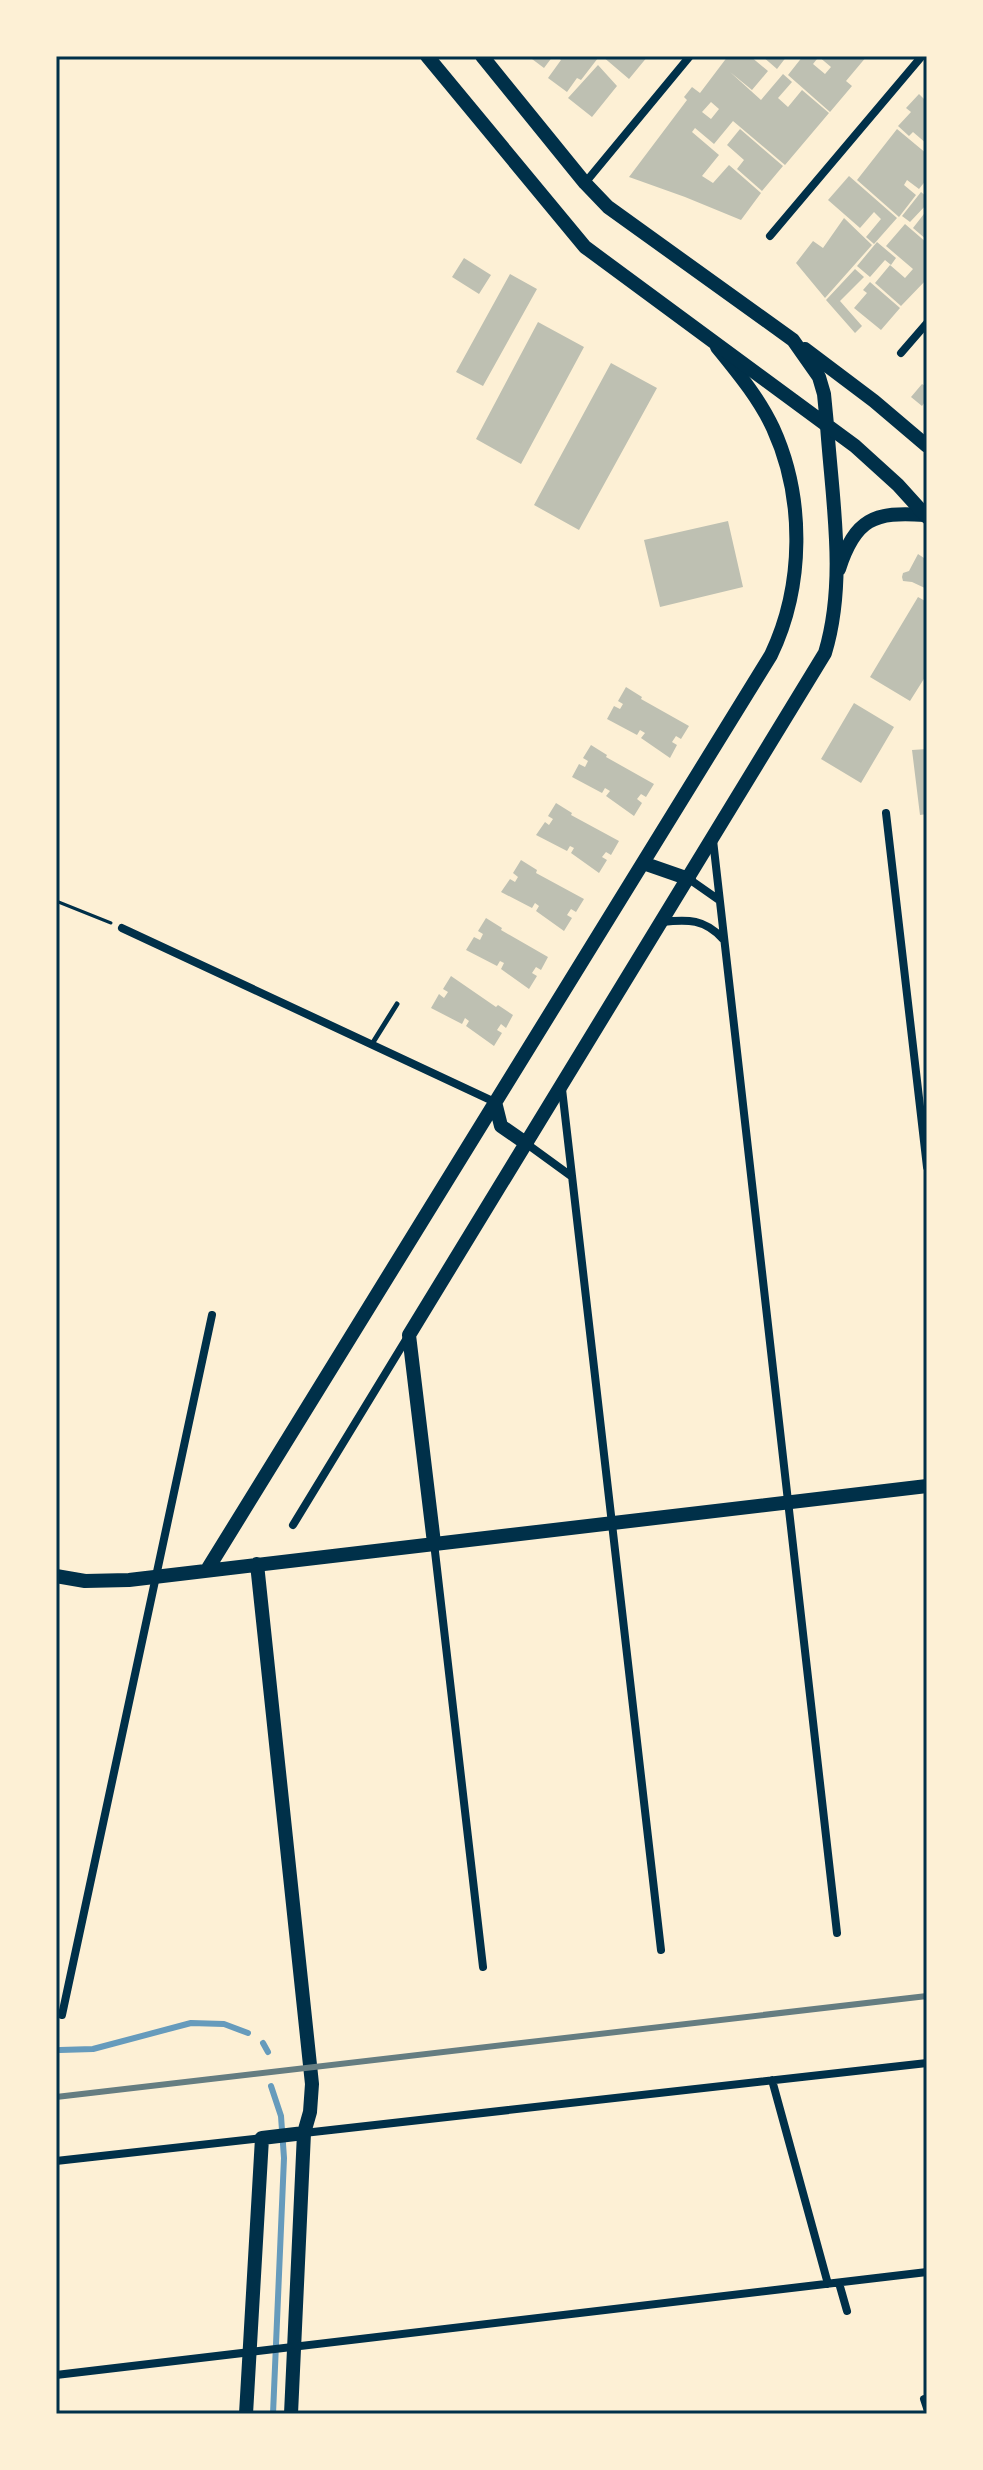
<svg xmlns="http://www.w3.org/2000/svg" width="983" height="2470" font-family="'Public Sans',sans-serif">
  <style>
    .lines { fill: none; stroke-linecap: round; stroke-linejoin: round }
    .stream { stroke: #669bbc; stroke-width: 6 }
    .building { fill: #bec0b2; fill-rule: evenodd }
    .path { stroke: #003049; stroke-width: 3 }
    .service { stroke: #003049; stroke-width: 5 }
    .minor { stroke: #003049; stroke-width: 8 }
    .tertiary { stroke: #003049; stroke-width: 14 }
    .secondary { stroke: #003049; stroke-width: 14 }
    .rail { stroke: #657d81; stroke-width: 6 }
    .neatline { fill: none; stroke: #003049; stroke-width: 3 }
  </style>
  <rect width="100%" height="100%" fill="#fdf0d5"/>
  <g class="lines">
    <path class="stream" d="M263 2043 268 2052
      M60 2050 93 2049 191 2023 224 2024 248 2033
      M271 2086 281 2116 284 2158 273 2414"/>
  </g>
  <path class="building" d="M528 56H553L544 68Z
    M556 56H595L598 58 581 80 577 78 567 92 548 78 561 60Z
    M602 56H648L629 79Z
    M728 56H750L768 71 752 90 730 72 761 100 783 74 792 82 778 98 788 107 802 90 829 113 785 165 733 121 714 144 695 128 692 132 719 155 702 176 713 183 729 165 761 193 741 220 685 197 629 177 687 100 684 97 692 87 700 93ZM711 102 719 109 711 119 702 112Z
    M762 56H787L777 69Z
    M803 56H814L817 59 813 64 825 74 831 67 818 56H867L846 81 852 86 830 112 788 75Z
    M598 65 617 86 592 117 568 98Z
    M919 94 927 102V144L913 132 909 136 898 126 911 112 906 108Z
    M740 129 783 166 762 191 737 169 744 160 727 145Z
    M897 129 927 154V179L919 189 907 180 904 185 916 195 899 217 857 180Z
    M849 176 897 218 874 244 866 237 881 219 874 212 860 228 828 200Z
    M921 192 927 197V204L910 222 902 216Z
    M927 210V240L913 228Z
    M844 218 872 245 825 298 796 263 813 241 823 248Z
    M905 224 927 243V279L901 306 875 283 890 265 905 278 913 269 886 246Z
    M877 242 896 258 891 265 885 260 870 277 857 266Z
    M464 258 491 275 479 294 452 277Z
    M855 269 864 277 840 301 862 326 855 333 826 300Z
    M510 274 537 289 483 386 456 372Z
    M870 282 900 308 881 330 854 308 867 293 863 290Z
    M538 322 584 347 521 464 476 439Z
    M611 363 657 388 579 530 534 505Z
    M922 384 927 387V399L922 406 911 397Z
    M728 521 743 587 660 607 644 540Z
    M918 554 927 560V589L912 582 903 581 902 577 903 573 909 571Z
    M918 597 927 602V674L910 701 870 677Z
    M626 687 642 697 641 699 689 726 681 739 676 736 672 742 677 745 670 758 641 738 645 733 640 730 637 735 607 719 614 706 620 709 623 704 618 701Z
    M854 703 894 727 861 783 821 759Z
    M591 745 607 755 606 757 654 784 646 797 641 794 637 799 642 803 634 816 606 796 610 791 605 788 602 793 572 777 579 764 585 767 588 761 583 758Z
    M927 749V814L920 815 912 750Z
    M556 803 572 813 571 815 619 841 611 855 606 852 602 857 607 860 599 873 571 853 574 848 570 846 567 851 536 835 545 822 549 825 553 819 548 816Z
    M521 860 537 870 536 873 584 899 576 912 571 909 567 915 572 918 564 931 536 911 539 906 535 903 532 908 501 892 510 879 515 882 518 877 513 873Z
    M486 918 502 928 501 930 548 957 541 970 536 967 532 973 537 976 529 989 501 969 504 963 500 961 497 966 466 950 474 937 480 940 483 934 478 931Z
    M451 976 496 1007 498 1005 513 1015 506 1028 501 1024 497 1030 502 1033 494 1046 466 1026 469 1021 465 1018 462 1024 431 1008 439 994 444 998 448 992 443 989Z"/>
  <g class="lines">
    <path class="path" d="M56 901 111 923"/>
    <path class="service" d="M372 1044 397 1004"/>
    <path class="minor" d="M585 183 690 56
      M770 236 922 56
      M901 353 927 323
      M886 813 927 1167
      M713 840 837 1933
      M689 879 719 900
      M662 922C688 919 705 919 723 939
      M122 928 495 1102
      M562 1089 661 1950
      M527 1144 571 1176
      M293 1525 407 1338
      M434 1543 483 1967
      M62 2015 212 1315
      M772 2080 828 2284
      M304 2133 927 2063
      M56 2161 262 2138
      M839 2283 847 2311
      M56 2375 927 2272
      M924 2399 927 2408"/>
    <path class="tertiary" d="M839 569C855 519 874 511 925 515
      M643 863 689 879
      M495 1102 501 1126 527 1144
      M434 1543 409 1335 825 653C847 580 832 500 827 425
      M257 1564 312 2084 310 2112 304 2133 291 2414
      M207 1570 771 655C804 586 805 498 773 428 759 398 738 373 717 347
      M56 1576 85 1581 129 1580 927 1486
      M246 2414 262 2138 304 2133"/>
    <path class="secondary" d="M427 56 585 247 855 446 898 485 927 517
      M482 56 585 183 608 207 793 340 819 377 824 394 827 425
      M805 349 874 401 927 446"/>
    <path class="rail" d="M56 2097 927 1996"/>
  </g>
  <rect width="983" height="2470" fill="none" stroke="#fdf0d5" stroke-width="116"/>
  <rect x="58" y="58" width="867" height="2354" class="neatline"/>
</svg>
